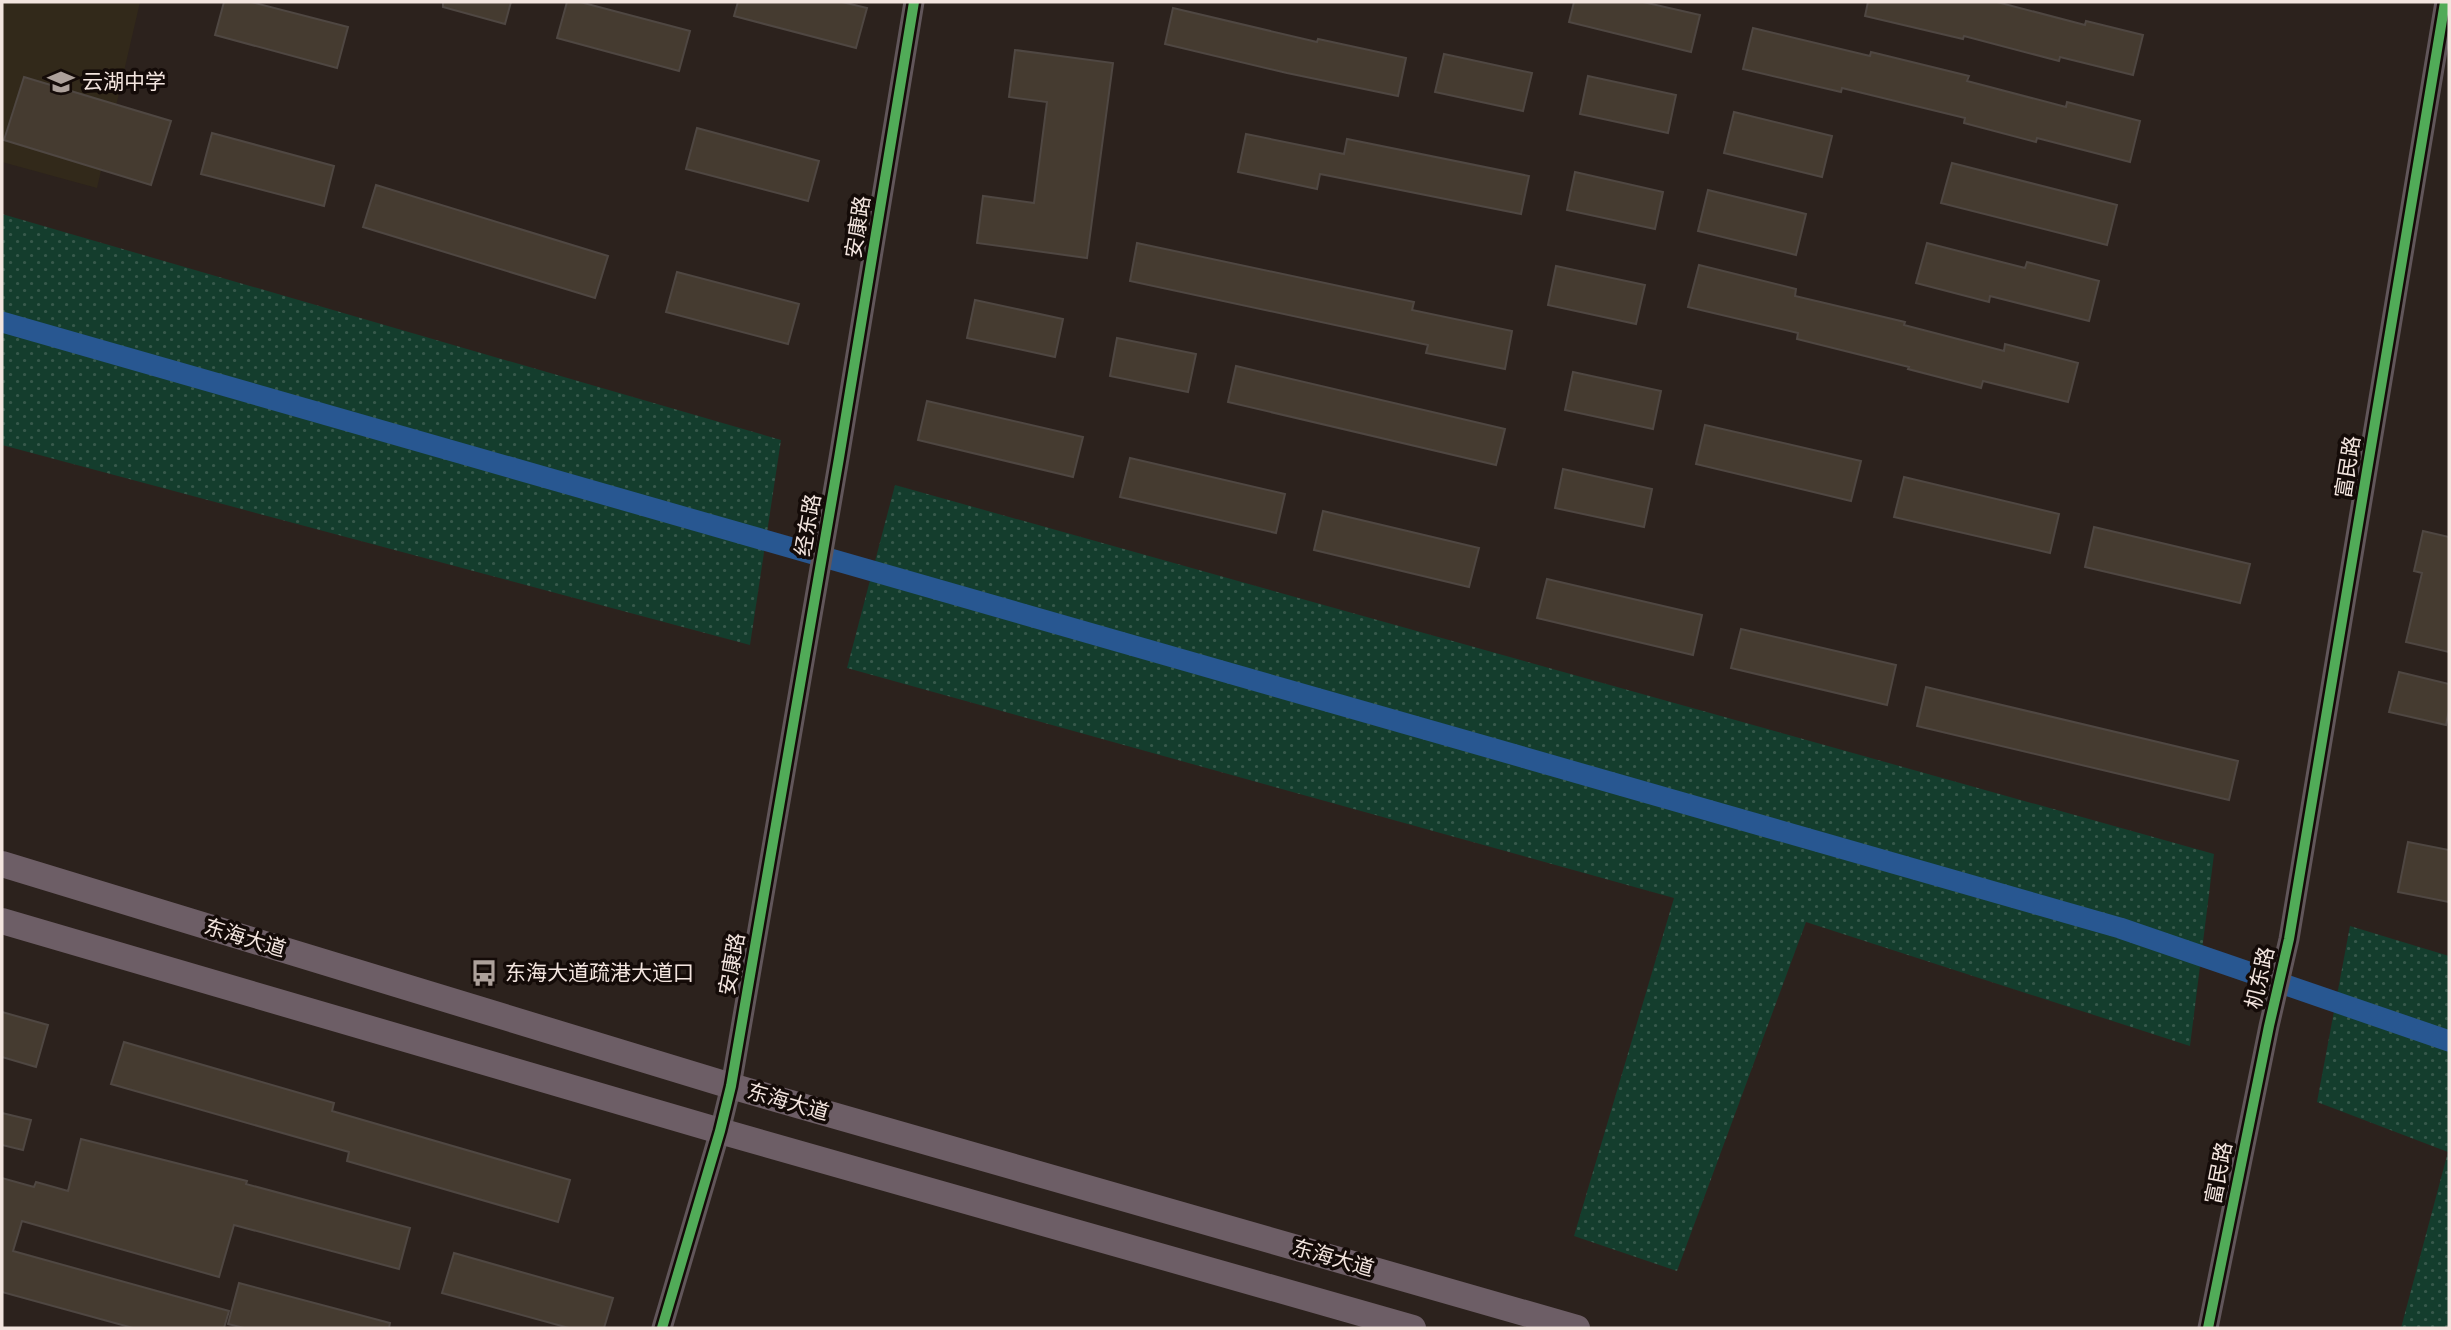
<svg xmlns="http://www.w3.org/2000/svg" width="2451" height="1330" font-family="'Archivo Narrow','Noto Sans SC',sans-serif">
  <style>
    .education { fill: #32291a }
    .park { fill: url(#park-dots) }
    .lines { fill: none; stroke-linecap: round; stroke-linejoin: round }
    .canal { stroke: #285791; stroke-width: 21 }
    .building { fill: #453b30; stroke: #4f4742; stroke-width: 2 }
    .tertiary { stroke: #61565a; stroke-width: 21 }
    .primary { stroke: #6d5e66; stroke-width: 26 }
    .cycleway-casing { stroke: #140b08; stroke-width: 15 }
    .cycleway { stroke: #51ab58; stroke-width: 10 }
    .labels { text-anchor: middle; stroke-width: 7; stroke-linejoin: round; paint-order: stroke }
    .poi-label { font-size: 21px; fill: #f3e5df; stroke: #140b08; text-anchor: start }
    .street-label { font-size: 21px; fill: #f3e5df; stroke: #140b08 }
  </style>
  <defs>
    <pattern id="park-dots" width="8" height="8" patternUnits="userSpaceOnUse" patternTransform="scale(1.75)"><rect width="8" height="8" fill="#143d2d"/><path d="M2 2h.1M6 6h.1" fill="none" stroke="#37594b" stroke-width="1.8" stroke-linecap="round"/></pattern>
  </defs>
  <rect width="100%" height="100%" fill="#2c221d"/>
  <path class="education" d="M2 2H140L97 188 2 162Z"/>
  <path class="park" d="M2 214 781 440 750 645 2 445Z
    M895 485 2214 854 2190 1046 1806 922 1677 1271 1574 1236 1674 898 847 668Z
    M2350 926 2449 956V1328H2401L2448 1152 2317 1102Z"/>
  <g class="lines">
    <path class="canal" d="M2 322 2120 928 2449 1041"/>
  </g>
  <path class="building" d="M224 2H251L348 27 337 68 215 35Z
    M443 2H511L505 24 443 7Z
    M567 2H580L690 31 679 71 557 38Z
    M738 2H842L867 8 856 48 734 16Z
    M1574 2H1643L1700 15 1691 52 1569 22Z
    M1868 2H1997L2085 25 2086 21 2143 35 2133 75 2060 57 2059 61 1964 36 1963 39 1865 16Z
    M1173 8 1317 42 1318 39 1406 58 1398 96 1287 73 1165 44Z
    M1753 28 1870 56 1871 52 1969 76 1967 81 2066 107 2067 102 2140 121 2130 162 2037 138 2036 142 1964 123 1965 118 1842 88 1841 92 1743 69Z
    M1015 50 1113 63 1087 258 977 243 983 196 1034 203 1047 102 1009 97Z
    M1444 54 1532 73 1523 111 1435 92Z
    M1588 76 1676 95 1668 133 1580 114Z
    M24 77 171 121 151 185 4 140Z
    M1734 112 1832 136 1822 177 1724 153Z
    M697 128 819 161 808 201 686 169Z
    M212 133 334 166 324 206 201 174Z
    M1246 134 1344 154 1347 139 1529 176 1521 214 1320 174 1317 189 1238 172Z
    M1952 163 2117 205 2107 245 1941 203Z
    M1575 172 1663 192 1655 229 1567 210Z
    M376 185 608 256 595 298 363 227Z
    M1708 190 1806 214 1796 255 1698 231Z
    M1137 243 1414 302 1412 310 1512 331 1505 369 1426 353 1428 345 1130 281Z
    M1927 243 2025 268 2027 262 2099 281 2089 321 1990 296 1989 302 1916 283Z
    M1699 265 1796 289 1795 296 1905 322 1904 325 2004 351 2005 344 2078 363 2068 402 1983 381 1981 388 1908 369 1909 367 1797 339 1798 333 1688 307Z
    M1556 266 1645 285 1636 324 1548 305Z
    M677 272 799 304 788 344 666 312Z
    M975 300 1063 319 1055 357 967 338Z
    M1117 338 1196 354 1188 392 1110 376Z
    M1236 366 1505 429 1496 465 1228 402Z
    M1573 372 1661 391 1653 429 1565 410Z
    M927 401 1083 437 1073 477 918 440Z
    M1705 425 1861 461 1851 501 1696 464Z
    M1130 458 1285 494 1276 533 1120 497Z
    M1563 469 1652 489 1644 527 1555 508Z
    M1904 477 2059 514 2050 553 1894 517Z
    M1323 511 1479 548 1469 587 1314 550Z
    M2094 527 2250 564 2240 603 2085 567Z
    M2423 531 2449 537V652L2406 642 2422 573 2414 571Z
    M1547 579 1702 615 1693 655 1537 618Z
    M1741 629 1896 665 1887 705 1731 668Z
    M2399 672 2449 684V710L2446 725 2389 712Z
    M1926 687 2238 761 2229 800 1917 726Z
    M2408 842 2449 850V902L2398 892Z
    M2 1012 48 1025 36 1067 2 1057Z
    M124 1042 334 1103 332 1111 570 1180 558 1222 347 1161 349 1152 111 1084Z
    M2 1113 31 1120 23 1150 2 1145Z
    M81 1139 247 1181 246 1184 410 1228 399 1269 234 1225 219 1277 22 1221 13 1251 229 1311 224 1328H133L2 1292V1178L34 1187 36 1182 68 1191Z
    M454 1253 613 1298 604 1328H569L442 1293Z
    M239 1283 390 1323 389 1328H244L228 1324Z"/>
  <g class="lines">
    <path class="tertiary" d="M662 1328 720 1131 731 1086 839 458 914 2
      M2208 1328 2269 1026 2289 939 2445 2"/>
    <path class="primary" d="M2 864 731 1086 1577 1328
      M2 921 720 1131 1413 1328"/>
    <defs>
      <path id="cycleway" d="M662 1328 720 1131 731 1086 839 458 914 2
        M2208 1328 2269 1026 2289 939 2445 2"/>
    </defs>
    <use href="#cycleway" class="cycleway-casing"/>
    <use href="#cycleway" class="cycleway"/>
  </g>
  <defs>
    <symbol id="school-bare" viewBox="-9 -9 18 18"><path d="M0-5L7-2L0 1L-7-2ZM-4 1L0 2.5L4 1V4Q0 6-4 4Z" fill="#ada19b" stroke="#140b08" stroke-width="2.5" paint-order="stroke"/></symbol>
    <symbol id="bus-bare" viewBox="-9 -9 18 18"><path d="M-5-6H5V4H4V6H2V4H-2V6H-4V4H-5ZM-3.5-4V0h7V-4ZM-3.5 1.2v1.5H-2V1.2ZM2 1.2v1.5H3.5V1.2Z" fill="#ada19b" stroke="#140b08" stroke-width="2.5" paint-order="stroke"/></symbol>
  </defs>
  <g fill-rule="evenodd">
    <use href="#school-bare" x="42" y="63" width="38" height="38"/>
    <use href="#bus-bare" x="465" y="954" width="38" height="38"/>
  </g>
  <g class="labels">
    <g class="poi-label">
      <text x="82" y="89">云湖中学</text>
      <text x="505" y="980">东海大道疏港大道口</text>
    </g>
    <g class="street-label">
      <text transform="translate(858 227) rotate(-81)" y="7">安康路</text>
      <text transform="translate(2348 467) rotate(-81)" y="7">富民路</text>
      <text transform="translate(808 525) rotate(-80)" y="7">经东路</text>
      <text transform="translate(245 938) rotate(17)" y="7">东海大道</text>
      <text transform="translate(732 964) rotate(-80)" y="7">安康路</text>
      <text transform="translate(2260 978) rotate(-77)" y="7">机东路</text>
      <text transform="translate(788 1102) rotate(16)" y="7">东海大道</text>
      <text transform="translate(2219 1173) rotate(-79)" y="7">富民路</text>
      <text transform="translate(1333 1258) rotate(16)" y="7">东海大道</text>
    </g>
  </g>
  <rect width="2451" height="1330" fill="none" stroke="#f3e5df" stroke-width="7"/>
</svg>
